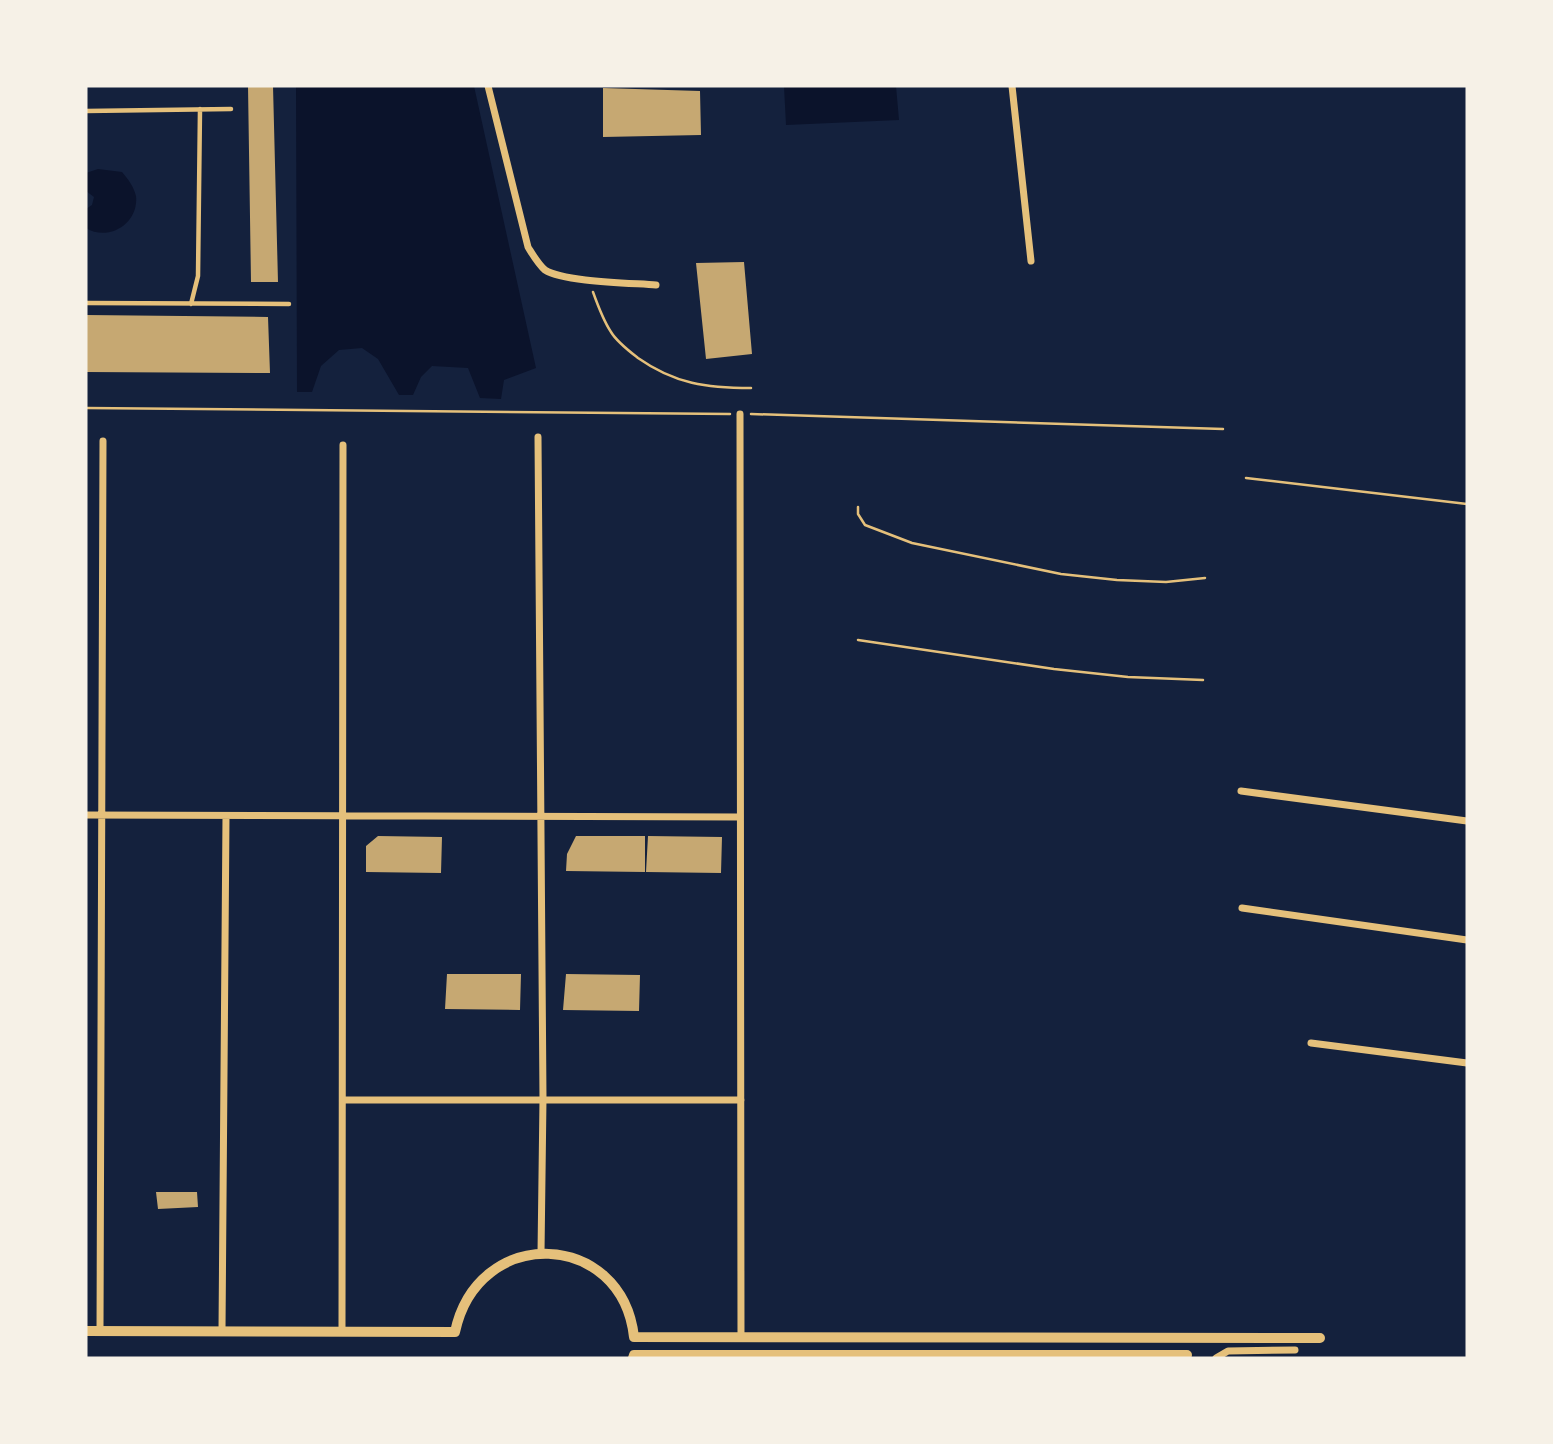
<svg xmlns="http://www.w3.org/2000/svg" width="1553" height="1444" font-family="Signika,sans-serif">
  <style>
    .water { fill: #0b132b }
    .building { fill: #c6a872 }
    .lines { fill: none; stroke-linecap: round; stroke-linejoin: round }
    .path { stroke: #e5c07b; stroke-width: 2.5 }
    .service { stroke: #e5c07b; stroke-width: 4.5 }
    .minor { stroke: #e5c07b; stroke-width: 7 }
    .tertiary { stroke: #e5c07b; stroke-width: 10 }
  </style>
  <rect width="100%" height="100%" fill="#14213d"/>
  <path class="water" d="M296 86H474L536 368 504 380 501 399 480 398 468 368 432 366 421 377 413 395H399L378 359 362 348 339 350 321 366 312 392H297Z
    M784 86H896L899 120 786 125Z
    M98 169 122 172C128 179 134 187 136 196 139 224 108 242 86 228V209L92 205 94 197 86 191V173Z"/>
  <path class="building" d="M248 86H273L278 282H251Z
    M603 88 700 91 701 135 603 137Z
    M744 262 752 354 706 359 696 263Z
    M86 315 268 317 270 373 86 372Z
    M378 836 442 837 441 873 366 872V846Z
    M576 836H645V872L566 871 567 854Z
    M648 836 722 837 721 873 646 872Z
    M447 974H521L520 1010 445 1009Z
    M566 974 640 975 639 1011 563 1010Z
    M156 1192H197L198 1207 158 1209Z"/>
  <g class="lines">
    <path class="path" d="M593 292C598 306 603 320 611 332 617 342 629 351 638 358 675 384 707 388 751 388
      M86 408 730 414
      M751 414 1223 429
      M1246 478 1467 504
      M858 507V514L865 525 912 543 1061 574 1117 580 1166 582 1205 578
      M858 640 1054 669 1128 677 1203 680"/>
    <path class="service" d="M86 111 231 109
      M86 303 289 304
      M191 304 198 276 200 109"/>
    <path class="minor" d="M488 86 528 247C533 255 538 264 545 270 564 282 631 283 656 285
      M1012 86 1031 261
      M740 414 741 1337
      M538 437 543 1099 541 1253
      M1241 791 1467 821
      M86 815 740 817
      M1242 908 1467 940
      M1311 1043 1467 1063
      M343 1100H741
      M100 1331 103 441
      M222 1331 226 816
      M342 1332 343 445
      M1216 1358 1228 1351 1295 1350"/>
    <path class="tertiary" d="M86 1331 455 1332C478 1224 622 1230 634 1337L1320 1338
      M633 1358 634 1355H1187"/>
  </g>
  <rect width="1553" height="1444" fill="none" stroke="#f6f1e7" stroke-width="175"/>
</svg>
